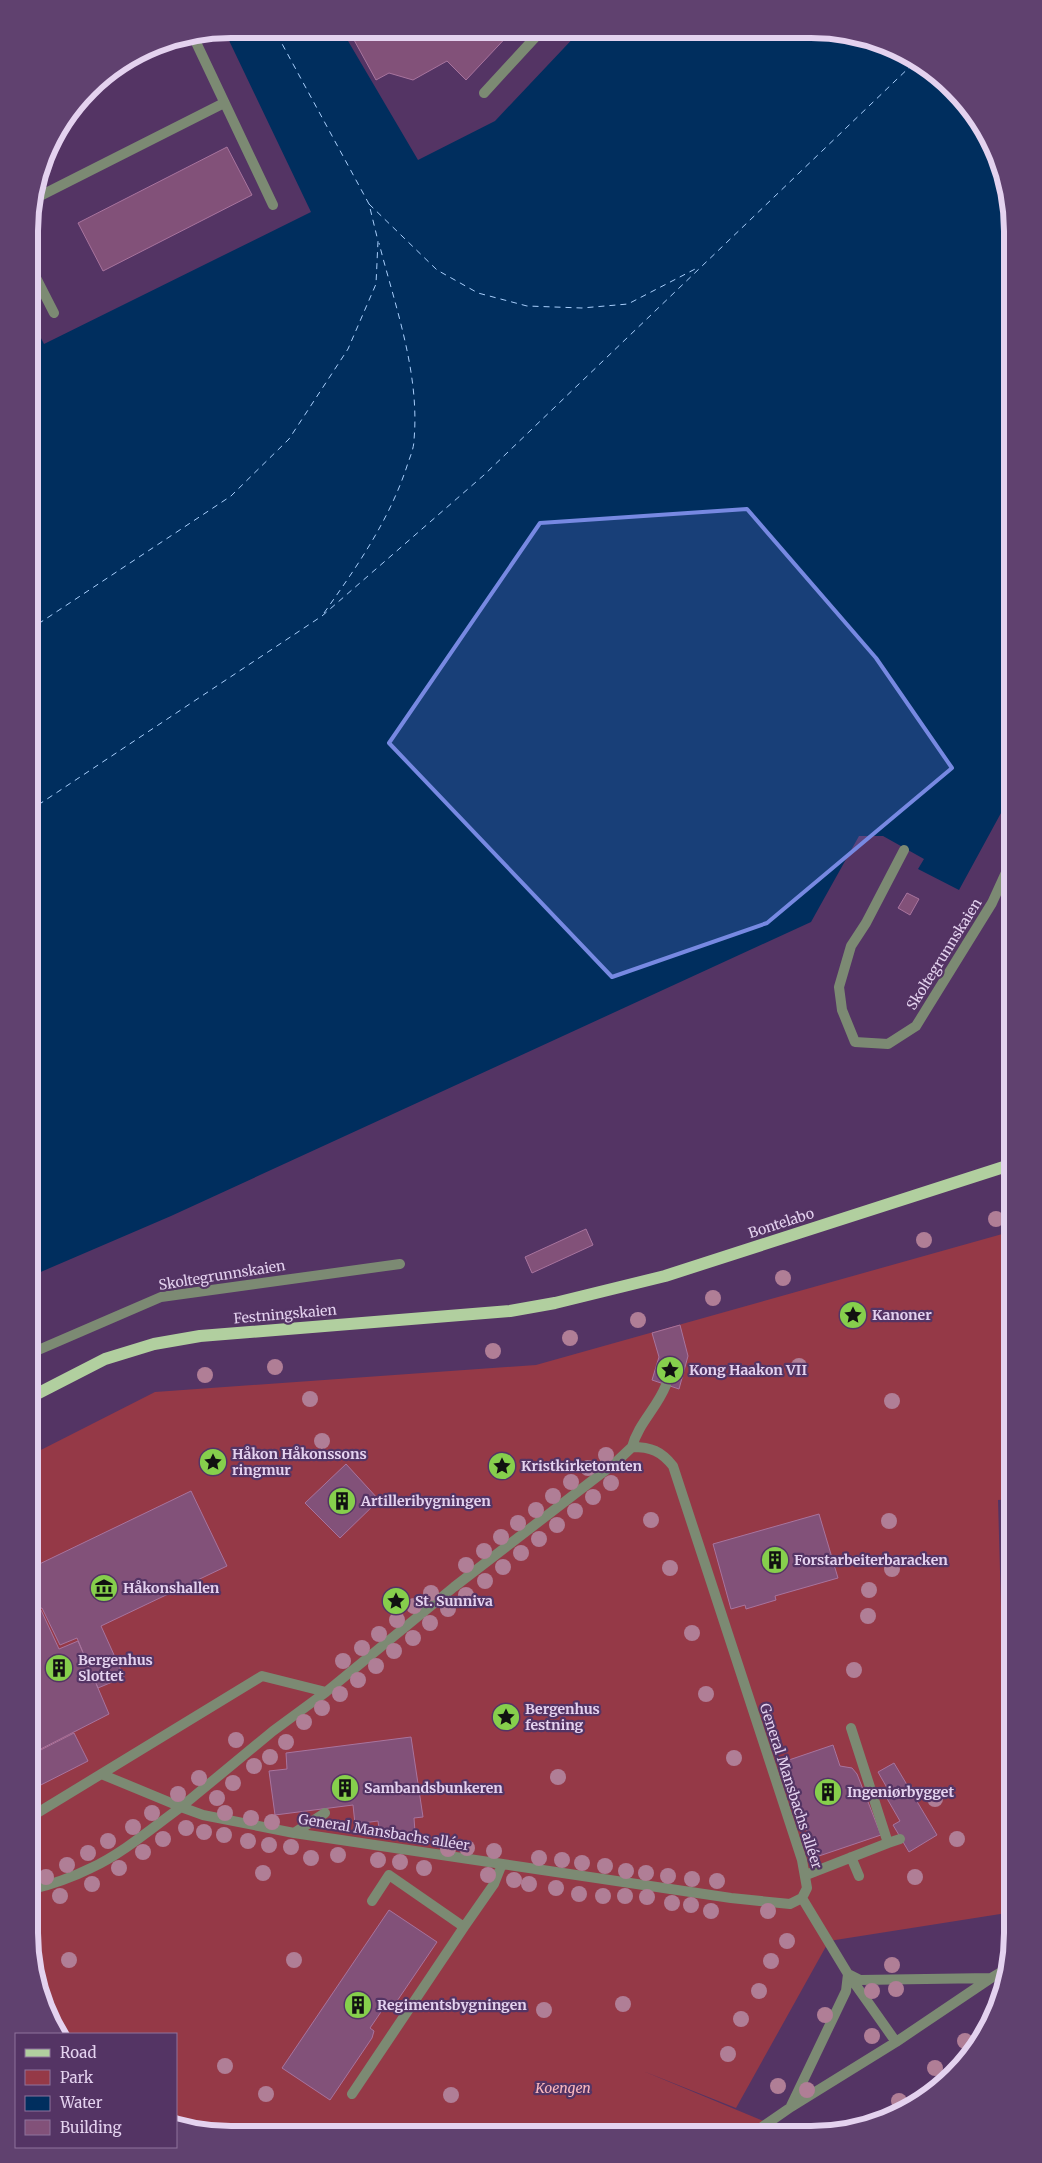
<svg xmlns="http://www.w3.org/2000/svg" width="1042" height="2163" font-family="Merriweather,serif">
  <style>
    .green { fill: #953947 }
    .water { fill: #002e5e }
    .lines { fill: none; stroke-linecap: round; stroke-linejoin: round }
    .ferry { stroke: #a8cefc; stroke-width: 1; stroke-dasharray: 6 5; stroke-linecap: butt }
    .building { fill: #825179; stroke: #a8749e }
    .lane { stroke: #7c8a73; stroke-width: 10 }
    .primary { stroke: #b1cf9f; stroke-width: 12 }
    .tree { fill: #b07e96 }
    .marked { fill: #7789e2; fill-opacity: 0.2; stroke: #7789e2; stroke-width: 4; stroke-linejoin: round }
    .labels { text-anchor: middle; stroke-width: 4.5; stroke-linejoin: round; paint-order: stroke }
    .street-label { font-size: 14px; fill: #e4d2ef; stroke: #543464 }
    .poi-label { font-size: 14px; font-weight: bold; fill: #e4d2ef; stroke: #543464; text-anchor: start }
    .park-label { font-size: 14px; font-style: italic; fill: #fcbabf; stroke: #543464 }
    .rim { fill: none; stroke: #e4d2ef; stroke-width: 6 }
  </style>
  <rect width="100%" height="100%" fill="#543464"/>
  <path class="green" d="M1013 1231V1499L998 1500 1004 1713H1013V1912L829 1941 736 2108 643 2071 795 2134 204 2132 176 2125V2034H58L39 1997 29 1932V1456L155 1392 536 1365Z"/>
  <path class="water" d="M231 29H341L418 160 495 121 580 31 850 33 900 49 945 79 979 119 1003 166 1013 231V791L959 890 918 869 924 859 883 836H859L811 922 171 1216 29 1277V315L44 344 311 212 224 30Z"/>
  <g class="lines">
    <path class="ferry" d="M369 204 437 270 478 293 527 306 582 308 628 304 699 267
      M324 613C356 568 388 522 406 469 409 459 414 449 414 440 420 373 395 306 379 243
      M29 630 231 496 289 439 348 349 376 284 378 241 369 204 274 29
      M29 811 322 616 484 475 917 60"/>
  </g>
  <path class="building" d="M348 29 513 30 466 80 447 61 413 80 389 73 376 80Z
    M227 147 252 195 103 271 78 223Z
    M907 893 919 899 910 915 898 908Z
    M586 1229 593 1245 532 1273 525 1257Z
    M680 1325 688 1356 679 1389 652 1380 659 1357 652 1333Z
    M346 1464 379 1500 340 1538 305 1503Z
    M191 1491 227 1566 101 1626 124 1677 98 1688 77 1638 60 1645 42 1608 29 1611V1569Z
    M819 1514 838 1578 775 1596 776 1600 746 1609 745 1605 731 1609 713 1544Z
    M41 1610 59 1649 78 1641 109 1714 29 1755V1612Z
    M74 1733 88 1761 29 1791V1756Z
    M411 1737 423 1817 414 1818 415 1832 380 1836 378 1821 355 1824 353 1805 275 1815 269 1771 287 1769 286 1753Z
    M833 1745 840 1766 852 1768 857 1774 881 1835 816 1857 783 1762Z
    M894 1763 937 1835 909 1852 893 1825 900 1821 885 1795 890 1793 878 1772Z
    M389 1910 437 1942 395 2004 389 2010 385 2006 370 2028 374 2031 372 2038 330 2100 282 2068Z"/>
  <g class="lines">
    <path class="lane" d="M193 36 273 205
      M484 93 541 31
      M34 199 224 103
      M29 264 54 313
      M904 850 866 923 851 946 839 987 842 1010 855 1042 888 1044 916 1026 992 903 1013 857
      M29 1354 161 1297 400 1264
      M632 1447C651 1447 661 1451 673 1466L802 1860 807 1888 802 1898 790 1904 731 1898 294 1833 203 1815 181 1807 273 1731 326 1692 454 1587 615 1463Z
      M632 1447C638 1424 657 1408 666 1385
      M29 1818 262 1676 326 1692
      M294 1833 325 1813
      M888 1843 900 1839
      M851 1857 859 1876
      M806 1875 888 1843 851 1728
      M29 1890C50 1885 71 1878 91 1868 123 1853 152 1828 181 1807L101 1774
      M372 1901 389 1875 464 1927 494 1884 502 1864
      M896 2042 848 1974 860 1980 991 1978 1008 1968
      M352 2094 464 1927
      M791 2106 846 1991 848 1974 802 1898
      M752 2134 791 2107 896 2042 991 1978"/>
    <path class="primary" d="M29 1398 105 1359 154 1344 200 1336 510 1311 555 1303 665 1276 1013 1164"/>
  </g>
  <g class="tree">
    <circle cx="996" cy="1219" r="8"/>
    <circle cx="924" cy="1240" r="8"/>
    <circle cx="783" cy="1278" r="8"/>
    <circle cx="713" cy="1298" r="8"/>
    <circle cx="638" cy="1320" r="8"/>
    <circle cx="570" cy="1338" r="8"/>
    <circle cx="493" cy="1351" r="8"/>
    <circle cx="799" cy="1366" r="8"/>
    <circle cx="275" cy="1367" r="8"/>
    <circle cx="205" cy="1375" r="8"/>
    <circle cx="310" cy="1399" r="8"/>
    <circle cx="892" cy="1401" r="8"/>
    <circle cx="322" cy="1441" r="8"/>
    <circle cx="606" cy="1455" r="8"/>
    <circle cx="588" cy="1468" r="8"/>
    <circle cx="571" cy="1482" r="8"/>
    <circle cx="611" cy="1483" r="8"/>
    <circle cx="553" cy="1496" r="8"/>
    <circle cx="593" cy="1497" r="8"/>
    <circle cx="536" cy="1510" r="8"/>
    <circle cx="575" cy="1511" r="8"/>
    <circle cx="651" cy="1520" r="8"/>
    <circle cx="889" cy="1521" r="8"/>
    <circle cx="518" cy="1523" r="8"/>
    <circle cx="557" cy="1525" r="8"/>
    <circle cx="501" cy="1537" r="8"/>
    <circle cx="539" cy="1539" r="8"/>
    <circle cx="484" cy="1551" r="8"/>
    <circle cx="521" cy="1553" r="8"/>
    <circle cx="466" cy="1565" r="8"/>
    <circle cx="503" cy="1567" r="8"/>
    <circle cx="670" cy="1568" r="8"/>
    <circle cx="892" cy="1569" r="8"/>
    <circle cx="485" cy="1581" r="8"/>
    <circle cx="869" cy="1590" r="8"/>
    <circle cx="431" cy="1593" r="8"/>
    <circle cx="466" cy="1595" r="8"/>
    <circle cx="414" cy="1606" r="8"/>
    <circle cx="448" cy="1609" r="8"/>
    <circle cx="868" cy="1616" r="8"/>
    <circle cx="397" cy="1620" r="8"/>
    <circle cx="430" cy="1623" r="8"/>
    <circle cx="692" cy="1633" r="8"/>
    <circle cx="379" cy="1634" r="8"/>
    <circle cx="413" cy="1638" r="8"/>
    <circle cx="362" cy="1648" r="8"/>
    <circle cx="394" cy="1651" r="8"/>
    <circle cx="343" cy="1661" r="8"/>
    <circle cx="376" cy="1666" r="8"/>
    <circle cx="854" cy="1670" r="8"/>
    <circle cx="358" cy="1680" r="8"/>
    <circle cx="340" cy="1694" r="8"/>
    <circle cx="706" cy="1694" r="8"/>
    <circle cx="322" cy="1708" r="8"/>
    <circle cx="304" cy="1722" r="8"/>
    <circle cx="236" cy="1740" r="8"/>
    <circle cx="286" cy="1742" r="8"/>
    <circle cx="270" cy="1757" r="8"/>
    <circle cx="734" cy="1758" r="8"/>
    <circle cx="254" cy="1766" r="8"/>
    <circle cx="558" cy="1777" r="8"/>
    <circle cx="199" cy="1778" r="8"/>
    <circle cx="233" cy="1783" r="8"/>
    <circle cx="178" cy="1794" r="8"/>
    <circle cx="217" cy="1798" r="8"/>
    <circle cx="935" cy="1799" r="8"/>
    <circle cx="152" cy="1813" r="8"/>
    <circle cx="225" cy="1813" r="8"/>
    <circle cx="251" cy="1818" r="8"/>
    <circle cx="272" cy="1822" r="8"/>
    <circle cx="133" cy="1827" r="8"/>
    <circle cx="186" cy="1828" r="8"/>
    <circle cx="204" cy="1832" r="8"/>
    <circle cx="224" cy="1835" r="8"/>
    <circle cx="163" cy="1839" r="8"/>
    <circle cx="957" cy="1839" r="8"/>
    <circle cx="108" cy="1841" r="8"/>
    <circle cx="248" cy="1841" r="8"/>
    <circle cx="269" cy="1845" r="8"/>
    <circle cx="291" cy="1847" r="8"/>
    <circle cx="467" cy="1848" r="8"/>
    <circle cx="448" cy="1849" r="8"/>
    <circle cx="494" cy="1851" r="8"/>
    <circle cx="143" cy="1852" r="8"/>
    <circle cx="88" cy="1853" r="8"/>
    <circle cx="338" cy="1855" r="8"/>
    <circle cx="311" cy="1858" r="8"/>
    <circle cx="539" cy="1858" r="8"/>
    <circle cx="378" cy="1860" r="8"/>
    <circle cx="562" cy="1860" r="8"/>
    <circle cx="400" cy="1862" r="8"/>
    <circle cx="582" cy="1863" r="8"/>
    <circle cx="67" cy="1865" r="8"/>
    <circle cx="605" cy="1866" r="8"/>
    <circle cx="119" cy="1868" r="8"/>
    <circle cx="424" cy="1868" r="8"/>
    <circle cx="626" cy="1871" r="8"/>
    <circle cx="263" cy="1873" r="8"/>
    <circle cx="646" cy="1873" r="8"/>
    <circle cx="488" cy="1875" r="8"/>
    <circle cx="668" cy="1876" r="8"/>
    <circle cx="46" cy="1877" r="8"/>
    <circle cx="915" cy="1877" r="8"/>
    <circle cx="692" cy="1879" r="8"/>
    <circle cx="514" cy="1880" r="8"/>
    <circle cx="717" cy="1881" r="8"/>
    <circle cx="92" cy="1884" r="8"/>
    <circle cx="529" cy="1884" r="8"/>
    <circle cx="556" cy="1888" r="8"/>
    <circle cx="579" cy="1894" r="8"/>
    <circle cx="60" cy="1896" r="8"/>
    <circle cx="603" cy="1896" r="8"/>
    <circle cx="625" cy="1896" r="8"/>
    <circle cx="647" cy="1897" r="8"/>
    <circle cx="672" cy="1903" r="8"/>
    <circle cx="691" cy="1905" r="8"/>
    <circle cx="711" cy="1911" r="8"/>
    <circle cx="768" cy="1911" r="8"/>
    <circle cx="787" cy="1941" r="8"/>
    <circle cx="69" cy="1960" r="8"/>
    <circle cx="294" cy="1960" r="8"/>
    <circle cx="771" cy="1961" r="8"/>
    <circle cx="892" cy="1965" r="8"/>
    <circle cx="896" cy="1989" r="8"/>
    <circle cx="759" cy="1991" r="8"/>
    <circle cx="872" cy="1991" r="8"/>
    <circle cx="623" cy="2004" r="8"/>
    <circle cx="544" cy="2010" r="8"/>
    <circle cx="825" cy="2015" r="8"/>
    <circle cx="741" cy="2019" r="8"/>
    <circle cx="872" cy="2036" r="8"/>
    <circle cx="965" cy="2041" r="8"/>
    <circle cx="728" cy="2054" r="8"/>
    <circle cx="225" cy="2066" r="8"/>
    <circle cx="935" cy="2068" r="8"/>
    <circle cx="778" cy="2086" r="8"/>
    <circle cx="807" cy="2090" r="8"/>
    <circle cx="266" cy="2094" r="8"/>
    <circle cx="451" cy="2095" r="8"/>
    <circle cx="899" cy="2101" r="8"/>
  </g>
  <path class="marked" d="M747 509 876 658 952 768 767 923 612 977 389 743 540 523Z"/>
  <defs>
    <symbol id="sight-disc" viewBox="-11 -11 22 22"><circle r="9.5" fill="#86cf4c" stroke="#543464"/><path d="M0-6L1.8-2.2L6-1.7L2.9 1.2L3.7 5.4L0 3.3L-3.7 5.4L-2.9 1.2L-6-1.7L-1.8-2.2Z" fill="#111"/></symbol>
    <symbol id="building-disc" viewBox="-11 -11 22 22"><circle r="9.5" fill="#86cf4c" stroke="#543464"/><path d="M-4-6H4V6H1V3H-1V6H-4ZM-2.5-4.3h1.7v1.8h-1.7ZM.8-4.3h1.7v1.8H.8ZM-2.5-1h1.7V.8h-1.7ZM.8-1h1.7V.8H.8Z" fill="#111"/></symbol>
    <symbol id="museum-disc" viewBox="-11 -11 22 22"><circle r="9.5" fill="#86cf4c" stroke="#543464"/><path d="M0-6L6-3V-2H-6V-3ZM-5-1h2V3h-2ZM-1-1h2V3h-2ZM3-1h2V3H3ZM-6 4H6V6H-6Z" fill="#111"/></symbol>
  </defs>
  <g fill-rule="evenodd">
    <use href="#sight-disc" x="837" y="1299" width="32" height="32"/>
    <use href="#sight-disc" x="654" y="1354" width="32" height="32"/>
    <use href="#sight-disc" x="197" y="1446" width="32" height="32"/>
    <use href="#sight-disc" x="486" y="1450" width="32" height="32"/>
    <use href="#building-disc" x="326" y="1485" width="32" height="32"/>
    <use href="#building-disc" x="759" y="1544" width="32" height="32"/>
    <use href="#museum-disc" x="88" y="1572" width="32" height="32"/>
    <use href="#sight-disc" x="380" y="1585" width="32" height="32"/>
    <use href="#building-disc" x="43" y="1652" width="32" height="32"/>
    <use href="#sight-disc" x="490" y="1701" width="32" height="32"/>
    <use href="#building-disc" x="329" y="1772" width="32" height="32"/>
    <use href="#building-disc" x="812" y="1776" width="32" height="32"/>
    <use href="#building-disc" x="342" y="1989" width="32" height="32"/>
  </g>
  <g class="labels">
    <g class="street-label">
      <text transform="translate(944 954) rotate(-58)" y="5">Skoltegrunnskaien</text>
      <text transform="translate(781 1223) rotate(-18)" y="5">Bontelabo</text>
      <text transform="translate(222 1275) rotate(-9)" y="5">Skoltegrunnskaien</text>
      <text transform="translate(285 1314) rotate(-5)" y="5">Festningskaien</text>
      <text transform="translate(791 1786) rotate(72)" y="5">General Mansbachs alléer</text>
      <text transform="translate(384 1832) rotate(9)" y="5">General Mansbachs alléer</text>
    </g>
    <g class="poi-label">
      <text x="872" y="1320">Kanoner</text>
      <text x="689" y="1375">Kong Haakon VII</text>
      <text x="232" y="1459">Håkon Håkonssons<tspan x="232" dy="16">ringmur</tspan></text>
      <text x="521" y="1471">Kristkirketomten</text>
      <text x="361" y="1506">Artilleribygningen</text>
      <text x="794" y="1565">Forstarbeiterbaracken</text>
      <text x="123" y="1593">Håkonshallen</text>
      <text x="415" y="1606">St. Sunniva</text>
      <text x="78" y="1665">Bergenhus<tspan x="78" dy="16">Slottet</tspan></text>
      <text x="525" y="1714">Bergenhus<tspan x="525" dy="16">festning</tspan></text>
      <text x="364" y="1793">Sambandsbunkeren</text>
      <text x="847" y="1797">Ingeniørbygget</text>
      <text x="377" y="2010">Regimentsbygningen</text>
    </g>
    <g class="park-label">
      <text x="563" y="2093">Koengen</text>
    </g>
  </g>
  <path d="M0 0H1042V2163H0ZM231 38H811A193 193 0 0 1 1004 231V1933A193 193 0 0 1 811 2126H231A193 193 0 0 1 38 1933V231A193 193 0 0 1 231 38Z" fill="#60416f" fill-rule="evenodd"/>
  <path class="rim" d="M231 38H811A193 193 0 0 1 1004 231V1933A193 193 0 0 1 811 2126H231A193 193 0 0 1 38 1933V231A193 193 0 0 1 231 38Z"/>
  <rect x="15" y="2033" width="162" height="115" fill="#543464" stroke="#8e739c"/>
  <rect x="25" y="2049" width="25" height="8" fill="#b1cf9f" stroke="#8e739c"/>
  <text x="60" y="2058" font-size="15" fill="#e4d2ef">Road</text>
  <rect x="25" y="2070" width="25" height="15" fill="#953947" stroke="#8e739c"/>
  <text x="60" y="2083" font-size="15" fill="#e4d2ef">Park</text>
  <rect x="25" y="2096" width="25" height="15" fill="#002e5e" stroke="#8e739c"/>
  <text x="60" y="2108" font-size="15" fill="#e4d2ef">Water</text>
  <rect x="25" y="2120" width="25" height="15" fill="#825179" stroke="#8e739c"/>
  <text x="60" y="2133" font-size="15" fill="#e4d2ef">Building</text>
</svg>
